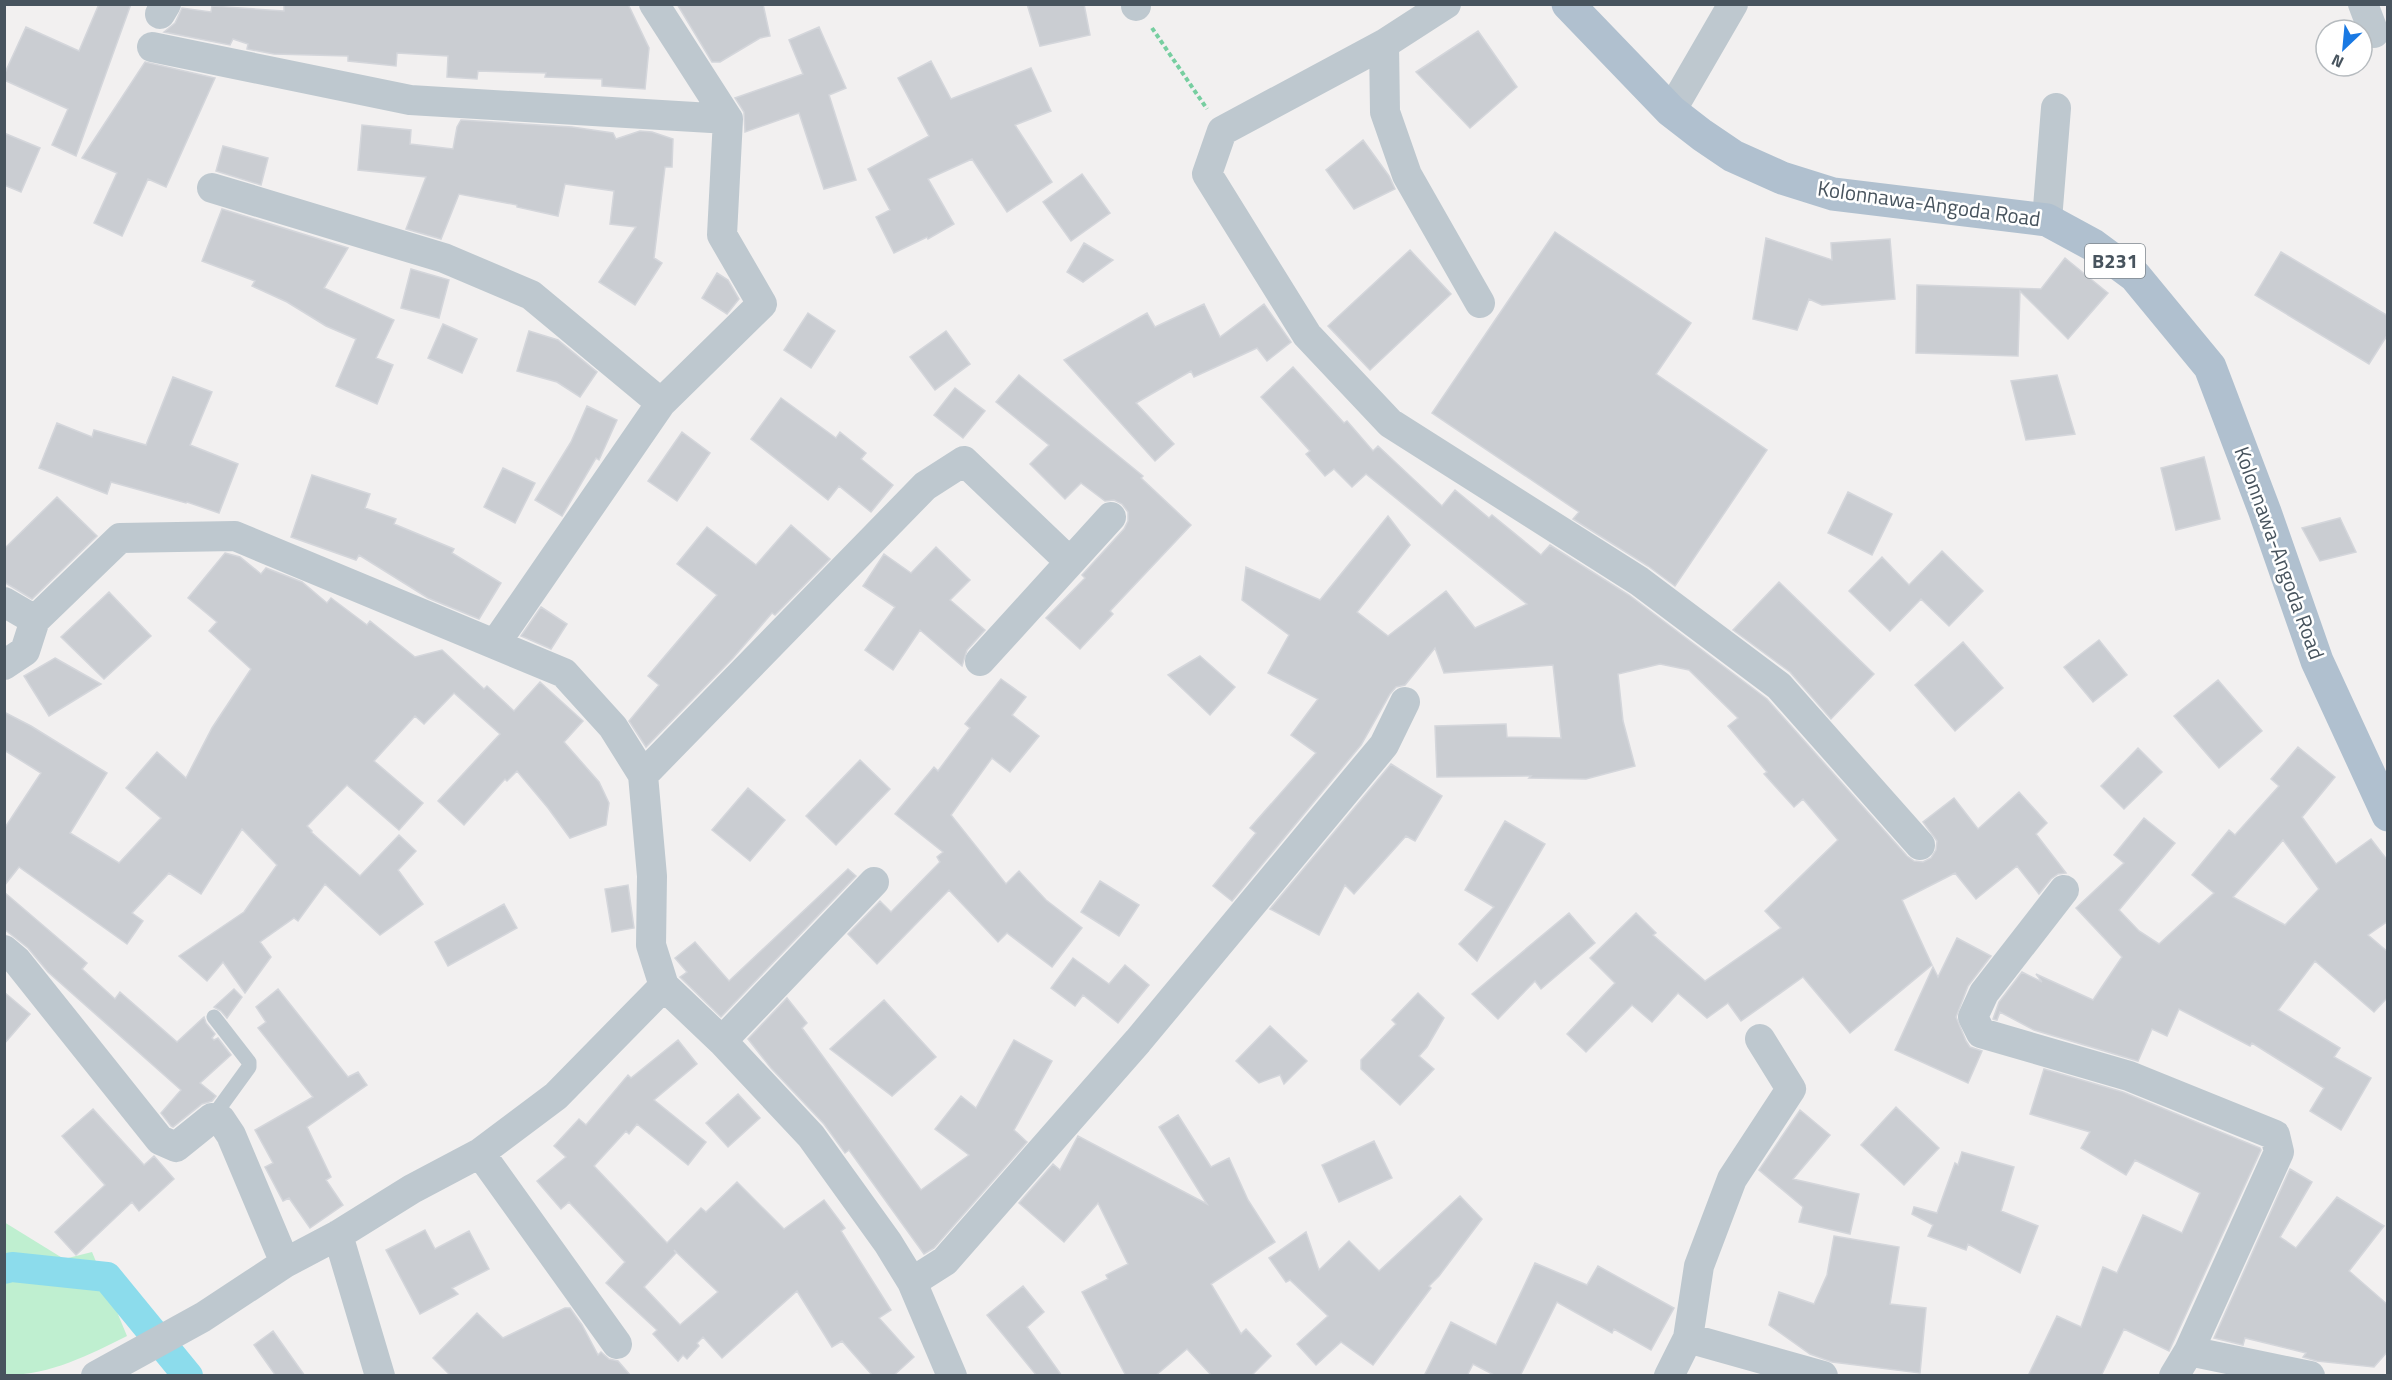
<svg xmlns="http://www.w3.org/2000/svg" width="2392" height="1380" font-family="'Titillium Web',sans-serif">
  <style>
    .green { fill: #bfefd0 }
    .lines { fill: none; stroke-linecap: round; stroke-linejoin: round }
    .canal { stroke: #8cdcec; stroke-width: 30 }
    .building { fill: #cacdd2; stroke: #d4d6db; stroke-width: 1.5; fill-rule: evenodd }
    .path { stroke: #76cea0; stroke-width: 4; stroke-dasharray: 4.5 3; stroke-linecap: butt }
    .lane { stroke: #bec8cf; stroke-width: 15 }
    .street { stroke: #bec8cf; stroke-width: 30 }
    .primary { stroke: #b0c0cf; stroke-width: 33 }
    .labels { text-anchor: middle; stroke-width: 5; stroke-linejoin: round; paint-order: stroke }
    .shield { fill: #fff; stroke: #7f878e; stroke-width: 1.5 }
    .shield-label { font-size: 20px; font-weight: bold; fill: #48545e }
    .street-label { font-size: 21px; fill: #48545e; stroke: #fff }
  </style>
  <rect width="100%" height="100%" fill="#f2f0f0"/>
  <path class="green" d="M4 1222 64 1259 92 1252 127 1336C89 1355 48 1376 5 1375Z"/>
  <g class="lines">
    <path class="canal" d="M4 1269 12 1267 107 1277 188 1376"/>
  </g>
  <path class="building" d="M99 4H131L76 156 52 145 68 109 4 80V75L26 27 79 51Z
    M284 4H628L649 48 645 89 602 86V79L545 77 546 73 478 71 477 79 447 77 448 56 397 53 396 66 348 61V56L274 54 247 49 248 44 233 39 230 45 164 32 175 23 182 8 211 12 212 6 284 11Z
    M677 4H763L770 36 760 38 720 62H712Z
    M1027 4H1084L1090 35 1040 46Z
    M819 27 846 88 829 95 856 180 824 189 799 113 745 132 744 112 735 98 803 74 789 40Z
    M1478 31 1517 87 1470 128 1416 72Z
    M931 61 951 99 1031 68 1051 111 1015 125 1052 182 1007 212 972 159 928 179 954 224 928 239 927 237 894 253 876 217 890 210 868 169 929 136 898 78Z
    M145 62 215 78 166 187 148 179 122 236 94 223 117 173 82 158Z
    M461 120 572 127 613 133 616 139 640 131 652 132 673 139 672 167H665L654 258 662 263 635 305 599 282 636 227 610 224 614 191 565 184 558 216 517 207V205L459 194 441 239 406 229 426 177 358 170 362 125 411 130 410 144 453 149 457 127Z
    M4 133 40 148 21 192 4 185Z
    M1363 140 1389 176 1395 189 1354 209 1326 170Z
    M223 146 268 158 261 185 216 171Z
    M1082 174 1110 213 1071 241 1043 202Z
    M222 209 348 248 324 288 394 320 376 358 393 365 377 404 336 386 356 339 326 326 287 302 252 286 255 281 202 261Z
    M1555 232 1691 323 1656 374 1767 450 1675 586 1648 566 1573 519 1579 512 1432 413Z
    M1766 238 1832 260 1831 243 1890 239 1895 299 1822 305 1809 299 1797 330 1753 319Z
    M1084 243 1113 260 1083 282 1067 272Z
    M1410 250 1451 294 1370 370 1328 326Z
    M2281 252 2388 316V334L2369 364 2255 295Z
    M2065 258 2108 293 2068 339 2020 291 2018 356 1916 353 1917 285 2041 289Z
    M411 269 449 280 439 318 401 308Z
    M717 273 728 280 739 299 727 314 702 298Z
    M1204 304 1220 337 1264 304 1291 342 1267 361 1257 348 1194 377 1191 371 1136 403 1174 444 1155 461 1064 360 1147 313 1155 327Z
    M808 313 835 331 811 368 784 350Z
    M443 324 477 339 462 373 428 358Z
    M529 331 558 340 597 372 580 397 557 382 517 371Z
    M946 331 970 364 935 390 910 357Z
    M1293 367 1344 423 1347 421 1373 451 1378 446 1442 506 1455 490 1489 518 1492 515 1541 555 1550 545 1629 595 1767 699 1907 856 1914 861 1923 862 1931 858 1936 850 1937 841 1923 822 1954 798 1978 829 2019 792 2047 823 2036 834 2066 873 2058 874 2051 879 2039 894 2017 866 1976 899 1955 873 1902 900 1932 965 1850 1033 1803 977 1741 1021 1728 1003 1707 1018 1678 993 1652 1022 1632 1005 1586 1052 1567 1034 1615 983 1590 958 1636 913 1656 933 1653 935 1705 981 1781 928 1765 911 1838 840 1803 799 1794 807 1764 774 1767 772 1728 726 1738 718 1689 670 1660 664 1618 674 1623 721 1635 766 1586 779 1529 778 1531 776 1437 777 1435 726 1506 724 1507 737 1561 738 1553 665 1444 673 1435 648 1405 685 1396 687 1390 694 1361 745 1232 901 1213 886 1256 833 1250 828 1316 753 1291 735 1318 699 1268 673 1289 635 1242 600 1246 567 1320 600 1388 516 1410 545 1357 612 1388 636 1446 591 1475 628 1527 604 1366 474 1352 487 1334 469 1325 476 1306 454 1310 451 1261 397Z
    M1019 375 1143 476 1141 478 1191 525 1110 611 1113 614 1080 649 1046 618 1085 578 1082 575 1124 529 1128 521V512L1122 504 1114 500 1105 501 1081 483 1065 499 1030 464 1049 445 996 402Z
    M2057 375 2075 434 2026 440 2011 381Z
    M173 377 212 392 190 445 238 464 219 513 187 502 186 503 111 482 107 494 39 468 57 423 92 437 94 430 146 445Z
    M955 388 985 411 963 438 934 415Z
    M781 398 836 438 840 432 866 453 861 459 893 485 871 512 839 486 828 500 751 439Z
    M587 406 617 420 599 460 596 458 562 516 535 500 571 442Z
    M682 432 710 453 677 501 648 481Z
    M2204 457 2220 519 2176 530 2161 468Z
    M503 468 535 483 515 523 484 507Z
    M312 475 370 494 365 508 396 519 394 524 454 549 452 553 501 583 479 619 428 598 359 555 356 560 291 537Z
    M1848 492 1892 514 1872 555 1828 533Z
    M57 497 97 536 32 599 4 582V549Z
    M2340 518 2356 552 2320 561 2302 528Z
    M791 525 830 559 775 615 772 613 733 658 646 747 629 721 659 685 648 676 717 595 677 564 707 527 756 565Z
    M936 547 970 580 950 600 985 630 967 650 962 666 920 630 893 670 865 650 895 607 863 586 884 554 911 573Z
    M1942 551 1983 591 1949 626 1921 599 1890 631 1849 591 1882 557 1909 585Z
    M225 553 240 557 261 574 266 568 302 582 327 603 331 598 367 625 370 621 415 657 442 650 484 689 487 686 514 711 540 682 583 721 564 742 599 782 609 803 606 825 570 838 548 808 517 771 507 781 505 779 464 825 438 801 500 734 454 693 424 724 415 716 374 761 423 803 399 830 347 785 307 826 312 831 311 832 360 876 399 835 416 851 398 870 423 904 380 935 325 884 298 921 294 918 260 942 271 957 245 993 223 962 207 981 179 956 244 912 277 865 242 829 201 894 169 873 132 913 143 921 127 944 19 867 4 886V829L41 773 4 750V712L31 726 107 773 70 833 119 863 161 818 126 788 157 752 186 778 212 728 251 669 209 631 217 622 188 598Z
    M1779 582 1874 674 1831 719 1790 672 1733 630Z
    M109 592 151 636 104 679 61 637Z
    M541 607 567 624 551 649 521 636Z
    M2099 640 2127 675 2093 702 2064 667Z
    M1963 642 2003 688 1955 731 1915 685Z
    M1200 656 1235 687 1210 715 1168 675Z
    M55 658 101 684 49 716 24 676Z
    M1001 679 1026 697 1012 715 1039 736 1010 772 992 758 951 815 1006 884 1019 871 1046 900 1082 928 1052 967 1007 933 998 942 949 890 877 964 848 934 880 901 891 912 940 862 937 857 943 852 895 814 934 767 938 771 970 728 965 724Z
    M2218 680 2262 731 2219 768 2174 716Z
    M2298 747 2335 777 2302 817 2336 864 2371 839 2388 861V921L2368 935 2388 952V997L2374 1012 2315 961 2278 1010 2340 1048 2334 1057 2371 1078 2341 1130 2310 1111 2324 1088 2252 1043 2250 1046 2179 1009 2167 1036 2152 1029 2138 1061 2034 1030 2000 1012 1997 1020 1993 1019 1999 1002 2022 972 2042 982 2036 974 2093 1000 2122 957 2076 908 2124 863 2114 855 2144 818 2175 843 2119 910 2139 931 2159 944 2214 893 2192 875 2229 830 2235 835 2279 786 2271 779ZM2283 840 2319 889 2285 925 2233 897Z
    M2138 748 2162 772 2124 809 2101 786Z
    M860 760 890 789 836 845 806 816Z
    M1391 764 1442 796 1415 841 1406 836 1354 894 1345 885 1319 935 1270 909Z
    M748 788 785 820 750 861 712 830Z
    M1505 821 1545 844 1477 961 1459 944 1494 907 1465 890Z
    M848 869 856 876 721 1017 680 977 687 972 675 958 695 942 729 981Z
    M1100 881 1139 905 1119 936 1081 912Z
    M628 885 634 928 612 932 605 889Z
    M4 892 87 963 82 969 115 999 120 992 177 1042 204 1017 206 1023 215 1034 212 1038 214 1040 218 1038 231 1055 200 1083 216 1096 212 1101 202 1104 173 1127 171 1126 161 1113 181 1090 48 972 28 948 4 929Z
    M504 904 517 928 448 966 435 942Z
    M1569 913 1595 943 1541 989 1535 981 1498 1019 1472 994Z
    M1957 938 1991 956 1968 986 1956 1017 1966 1041 1970 1047 1982 1051 1968 1083 1895 1050 1933 967 1938 977Z
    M1073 958 1109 984 1125 965 1149 985 1118 1023 1083 995 1075 1006 1051 988Z
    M234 989 242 997 227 1018 221 1011 214 1007Z
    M278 989 348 1077 358 1072 367 1085 307 1127 331 1177 326 1180 343 1205 310 1228 289 1198 283 1201 265 1167 273 1163 255 1130 313 1097 258 1028 266 1022 256 1007Z
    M4 992 30 1014 4 1044Z
    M1418 993 1444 1018 1427 1047 1419 1056 1434 1069 1400 1105 1361 1069V1060L1396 1024 1392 1020Z
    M787 998 807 1023 802 1028 921 1190 969 1155 935 1129 961 1096 976 1108 1014 1040 1052 1061 1014 1130 1027 1142 934 1248 924 1254 849 1150 845 1153 824 1124 771 1068 748 1039Z
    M884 1000 936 1057 892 1096 830 1049Z
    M1270 1026 1307 1061 1284 1084 1280 1075 1259 1083 1236 1061Z
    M678 1040 697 1064 654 1100 706 1142 688 1165 637 1124 629 1134 626 1131 594 1166 667 1243 701 1208 706 1212 737 1182 784 1229 824 1200 845 1228 841 1231 891 1310 879 1318 914 1357 893 1376H873L842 1341 832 1347 797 1291 722 1358 703 1337 697 1343 699 1346 687 1359 683 1355 678 1361 653 1334 657 1330 606 1283 625 1262 569 1202 561 1209 537 1181 566 1157 554 1146 579 1119 586 1125 628 1075 631 1078ZM674 1250 718 1292 680 1325 644 1287 676 1253Z
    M2044 1069 2123 1092 2260 1148 2261 1150 2169 1351 2124 1329 2101 1376H2028L2057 1316 2081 1327 2103 1267 2117 1273 2143 1215 2182 1233 2200 1193 2135 1160 2126 1175 2081 1148 2090 1132 2030 1114Z
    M738 1094 760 1118 728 1147 706 1123Z
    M1896 1107 1939 1148 1904 1185 1861 1145Z
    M93 1109 144 1165 154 1156 174 1179 139 1211 132 1202 76 1255 55 1232 105 1185 62 1136Z
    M1800 1110 1830 1135 1793 1179 1859 1194 1850 1234 1799 1222 1803 1207 1759 1170Z
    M1178 1115 1211 1167 1229 1158 1248 1200 1275 1242 1211 1284 1241 1334 1246 1329 1271 1356 1251 1376H1212L1187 1349 1155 1376H1126L1082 1292 1108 1279 1106 1275 1128 1264 1098 1203 1064 1242 1019 1203 1053 1164 1060 1170 1078 1136 1207 1204 1159 1127Z
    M1374 1141 1392 1178 1339 1202 1322 1165Z
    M1962 1152 2014 1167 2001 1211 2038 1226 2020 1273 1968 1244 1966 1250 1928 1236 1933 1225 1912 1214 1914 1207 1937 1213 1955 1163 1958 1165Z
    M2290 1169 2312 1182 2280 1237 2296 1248 2337 1197 2384 1226 2349 1271 2388 1305V1351L2374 1367 2317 1361 2303 1357 2306 1353 2245 1338 2243 1345 2214 1338Z
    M1460 1196 1482 1219 1439 1276 1429 1286 1431 1288 1373 1365 1341 1342 1316 1365 1297 1344 1328 1316 1290 1280 1286 1282 1269 1258 1306 1232 1319 1270 1349 1241 1379 1271Z
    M425 1230 435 1249 469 1231 489 1269 452 1288 458 1294 420 1314 386 1250Z
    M1834 1236 1899 1247 1890 1304 1926 1308 1920 1373 1832 1362 1810 1354 1769 1325 1779 1292 1814 1304 1827 1275Z
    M1535 1263 1587 1285 1598 1266 1674 1308 1651 1350 1614 1329 1612 1333 1557 1302 1520 1376H1496L1473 1364 1467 1376H1424L1451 1322 1496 1345Z
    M1023 1286 1044 1312 1027 1327 1062 1376H1037L987 1315Z
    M565 1308H570L582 1325 598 1355 601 1352 609 1359 618 1361 631 1376H451L433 1358 477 1313 503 1338Z
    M273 1331 305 1376H276L254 1345Z"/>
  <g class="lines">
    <path class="path" d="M1152 28 1207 109"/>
    <path class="lane" d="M212 1118 249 1067V1062L214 1017"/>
    <path class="street" d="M1136 4V6
      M1446 4 1384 44 1222 131 1207 174 1307 335 1390 423 1639 581 1779 686 1920 845
      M2363 4 2374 33
      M160 14 166 4
      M1384 44 1385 112 1407 175 1480 303
      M152 47 410 100 728 119
      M1671 111 1733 4
      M212 188 444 258 531 295 661 403
      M2047 220 2056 108
      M4 602 35 620 120 538 235 536 564 673 613 727 643 775 652 876 651 945 664 986 722 1041 811 1136 888 1243 912 1282 952 1376
      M495 644 661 403 762 304 722 235 728 119 654 4
      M980 661 1111 517
      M4 665 25 651 35 620
      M643 775 925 486 964 461 1070 562
      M2064 890 1984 993 1973 1017 1981 1033 2129 1076 2275 1135 2279 1152 2189 1351 2174 1376
      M4 950 17 961 160 1140 176 1147 212 1118 221 1120 231 1135 285 1263
      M722 1041 874 882
      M480 1153 617 1344
      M338 1235 380 1376
      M912 1282 945 1261 1138 1041 1384 745 1405 702
      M1688 1338 1823 1376
      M2189 1351 2310 1376
      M96 1376 203 1317 285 1263 338 1235 412 1189 480 1153 556 1096 664 986
      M1669 1376 1688 1338 1699 1266 1732 1179 1791 1089 1760 1039"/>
    <path class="primary" d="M1568 4 1671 111 1702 135 1733 156 1782 178 1833 194 2047 220 2093 245 2135 276 2210 367 2265 512 2317 661 2388 815"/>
  </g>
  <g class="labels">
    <rect class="shield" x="2085" y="244" width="60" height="34" rx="4.5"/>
    <g class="shield-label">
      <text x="2115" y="268">B231</text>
    </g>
    <g class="street-label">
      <text transform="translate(1929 204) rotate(8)" y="7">Kolonnawa-Angoda Road</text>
      <text transform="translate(2279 553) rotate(70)" y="7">Kolonnawa-Angoda Road</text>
    </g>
  </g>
  <rect width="2392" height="1380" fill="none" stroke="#48545e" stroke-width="12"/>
  <g transform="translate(2344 48) rotate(206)"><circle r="28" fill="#ffffff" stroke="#b6bbbf" stroke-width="1.5"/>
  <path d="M0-4.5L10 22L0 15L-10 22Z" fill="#1979e3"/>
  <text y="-9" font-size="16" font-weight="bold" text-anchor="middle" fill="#48545e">N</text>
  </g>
</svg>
